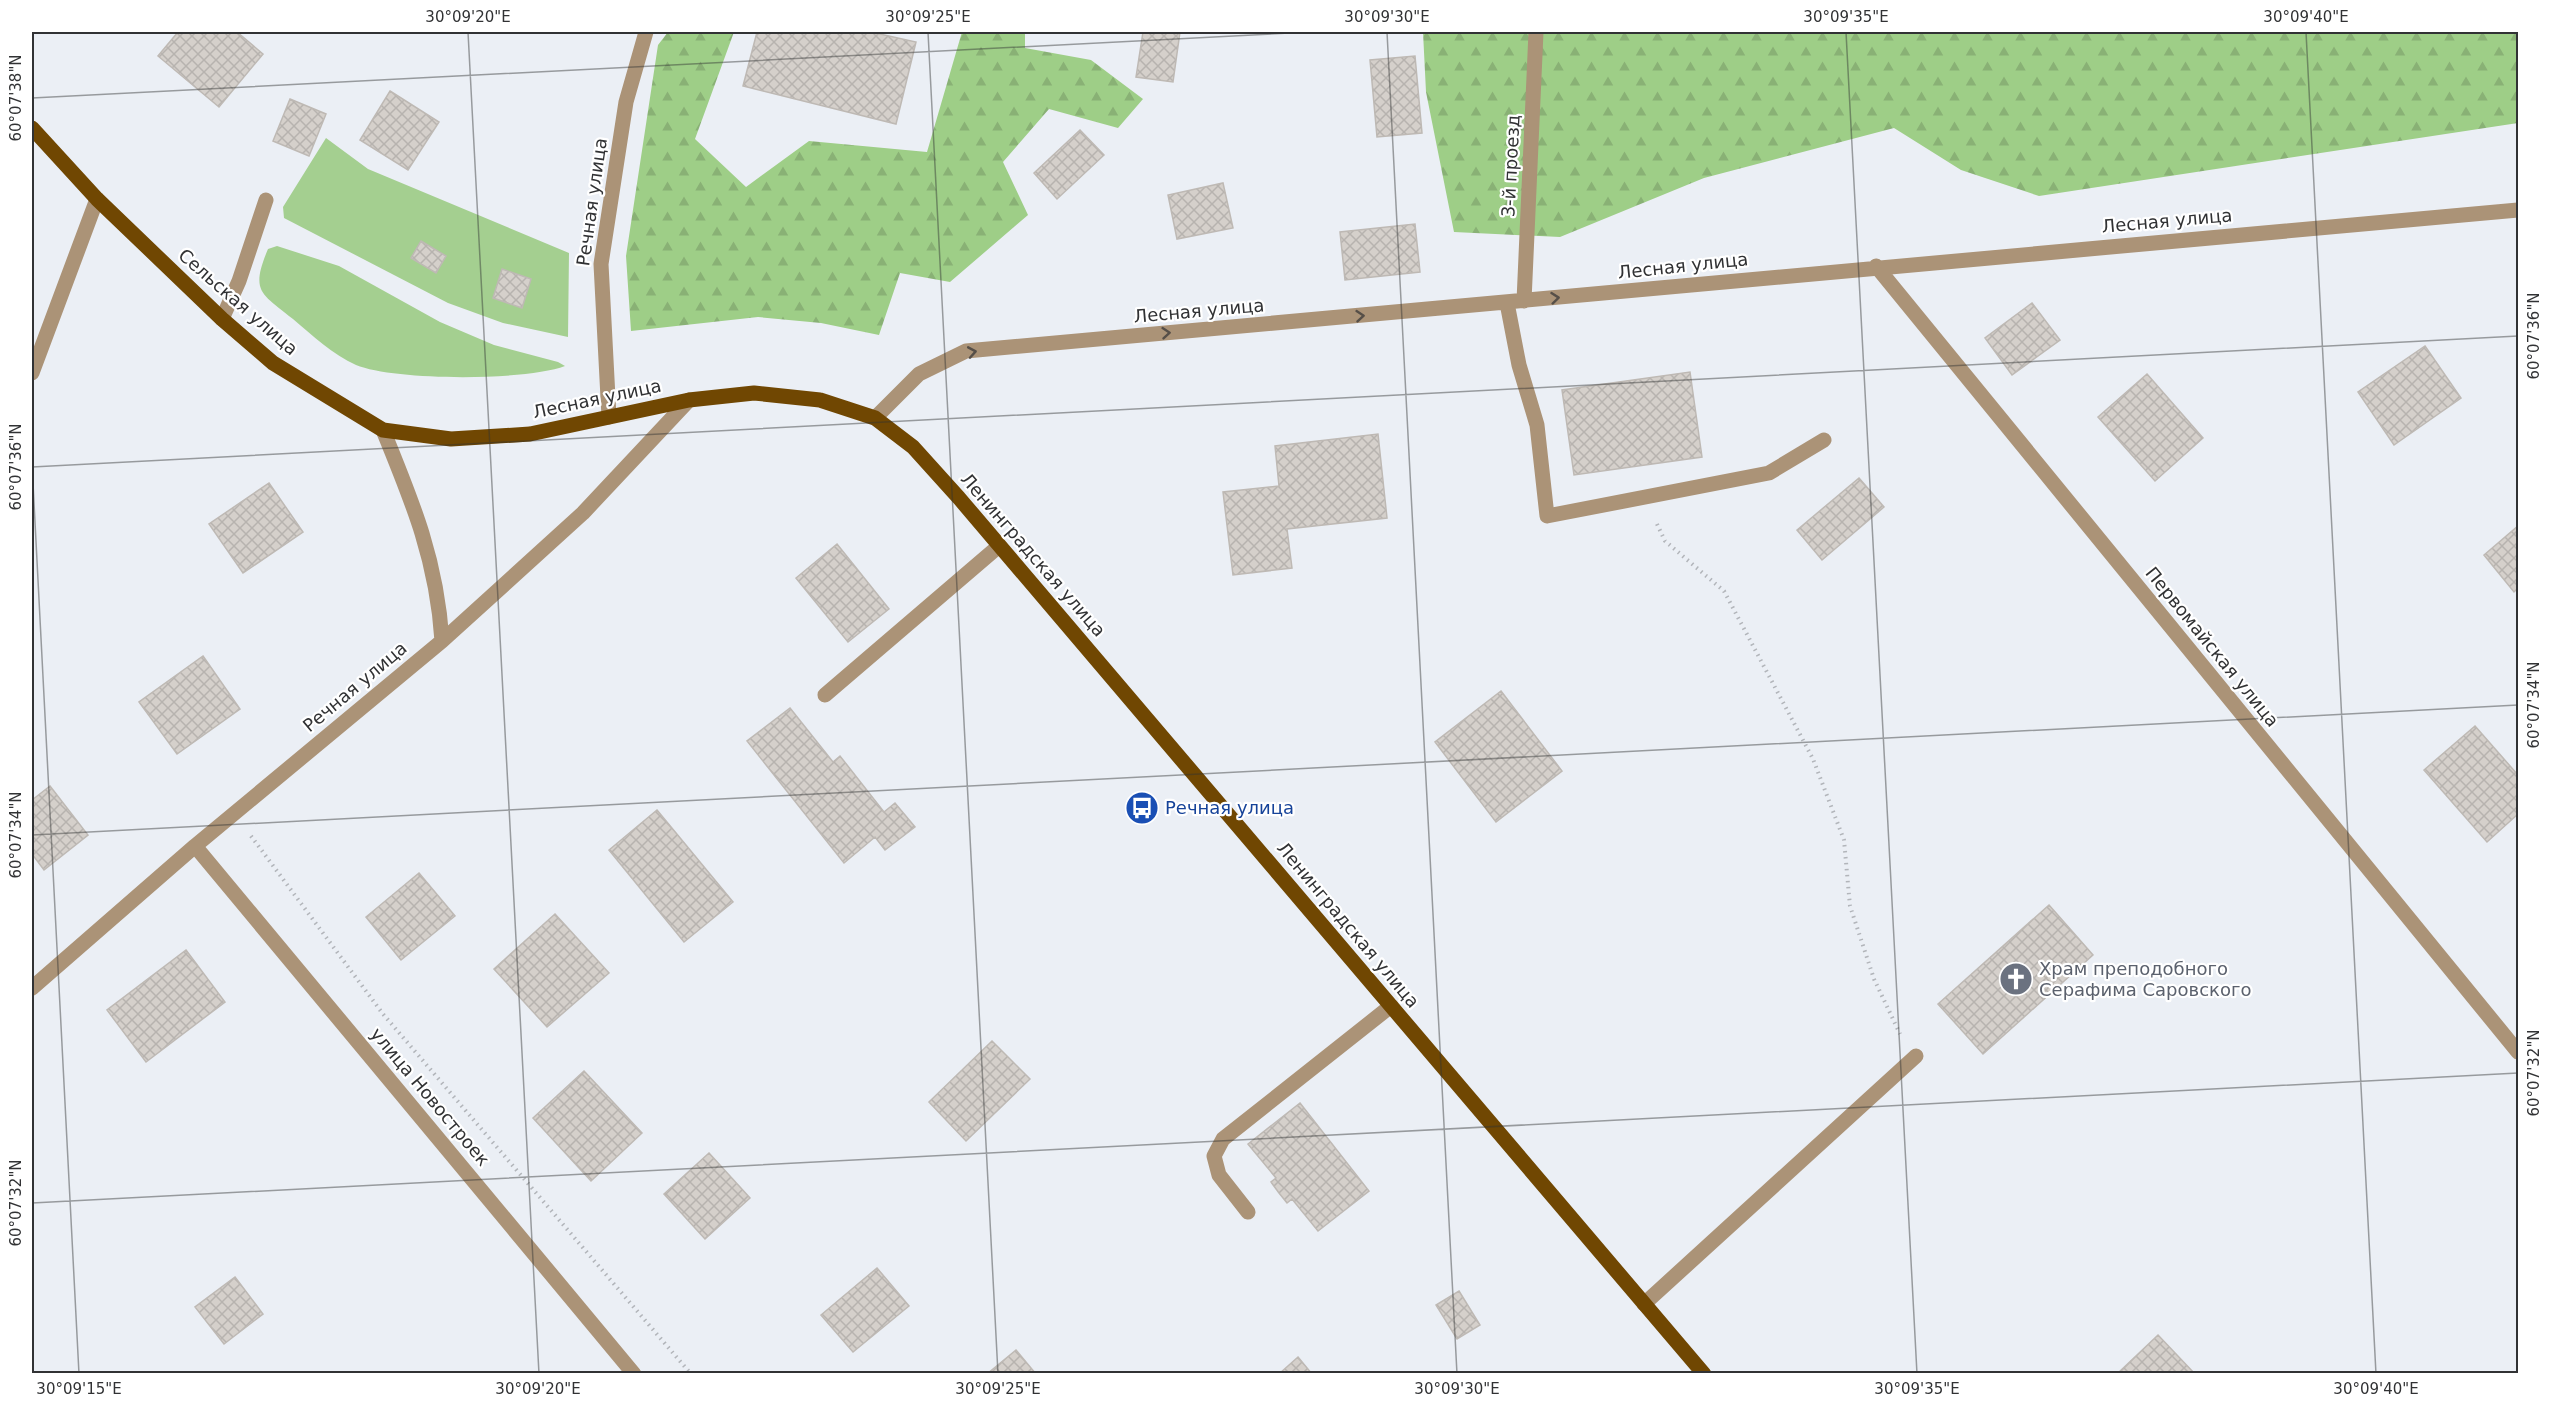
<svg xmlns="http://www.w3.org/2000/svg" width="2550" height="1405" font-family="'DejaVu Sans',sans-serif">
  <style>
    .grass { fill: #a4cf90 }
    .forest { fill: url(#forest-firs) }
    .building { fill: url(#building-cross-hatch); stroke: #beb9b4; stroke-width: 1.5 }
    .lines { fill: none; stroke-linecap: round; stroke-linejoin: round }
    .path { stroke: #b2b5ba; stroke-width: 4; stroke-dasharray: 1.5 4.5; stroke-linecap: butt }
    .minor { stroke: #ab9377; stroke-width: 15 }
    .major { stroke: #704702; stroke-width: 15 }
    .oneway { stroke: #564f48 }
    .ticks { fill: none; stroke: #313234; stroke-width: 1.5; stroke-opacity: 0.45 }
    .labels { text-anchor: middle; stroke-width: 4.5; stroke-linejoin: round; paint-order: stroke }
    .street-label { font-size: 18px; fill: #313234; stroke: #fff }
    .transit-label { font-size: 18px; fill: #164399; stroke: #fff; text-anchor: start }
    .worship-label { font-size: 18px; fill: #5b616d; stroke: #fff; text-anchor: start }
    .neatline { fill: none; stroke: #313234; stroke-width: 2 }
    .ticks-label { font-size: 15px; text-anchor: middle; fill: #313234 }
  </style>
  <defs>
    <pattern id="forest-firs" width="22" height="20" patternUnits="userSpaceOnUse" patternTransform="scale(1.5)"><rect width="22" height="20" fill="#9ece87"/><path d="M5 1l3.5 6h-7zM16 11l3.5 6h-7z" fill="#89b175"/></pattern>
    <pattern id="building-cross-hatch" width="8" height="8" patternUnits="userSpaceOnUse" patternTransform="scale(1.5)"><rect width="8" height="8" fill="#d5d0cb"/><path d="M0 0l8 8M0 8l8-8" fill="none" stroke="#b7b3af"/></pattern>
  </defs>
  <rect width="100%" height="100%" fill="#ebeff5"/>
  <path class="grass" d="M326 138 368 169 569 253 568 337 503 323 448 303 284 218 283 207Z
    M277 246 339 266 440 322 494 345 558 362 565 366C526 381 395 381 356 365 333 355 312 335 293 319 261 293 250 292 268 249Z"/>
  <path class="forest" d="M668 32H734L695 139 746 187 809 141 927 152 962 32H1025V48L1091 60 1143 99 1118 128 1049 109 1003 162 1028 215 950 282 900 273 879 335 821 323 758 317 631 331 626 256 658 45Z
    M1423 32H2518V123L2039 196 1961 170 1894 128 1704 178 1560 237 1454 232 1426 92Z"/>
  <path class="building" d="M178 32H237L263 54 219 107 158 56Z
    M757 32H871L916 42 896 124 743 86Z
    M1143 32H1180L1173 82 1136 77Z
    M1415 56 1422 133 1377 137 1370 60Z
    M390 91 439 122 408 170 360 140Z
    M290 99 326 114 309 156 273 141Z
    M1080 130 1104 155 1057 199 1034 173Z
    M1223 183 1233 228 1177 239 1168 195Z
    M1415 224 1420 272 1345 280 1340 232Z
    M421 241 446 256 436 273 411 258Z
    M502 269 531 279 522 308 493 298Z
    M2032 303 2060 340 2012 375 1985 338Z
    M2425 346 2461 398 2394 445 2358 392Z
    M1690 372 1702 457 1574 475 1562 390Z
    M2147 374 2203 438 2155 481 2098 417Z
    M1378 434 1387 518 1287 529 1292 568 1233 575 1223 492 1279 486 1275 446Z
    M1859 478 1884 507 1822 560 1797 530Z
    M269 483 303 532 243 573 209 524Z
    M2518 526V588L2514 592 2484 555Z
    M837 544 889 609 848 642 796 578Z
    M203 656 240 709 177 754 139 702Z
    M1501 691 1562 771 1496 822 1435 742Z
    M790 708 833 762 840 756 884 812 895 803 915 827 885 850 875 837 844 863 747 741Z
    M2475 726 2518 775V814L2487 842 2424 770Z
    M50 786 88 835 44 870 32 854V800Z
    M657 810 733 902 684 942 609 850Z
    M419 873 455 916 401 960 366 917Z
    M2049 905 2093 955 1983 1054 1938 1004Z
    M555 914 609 973 547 1027 494 969Z
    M186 950 225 1002 146 1062 107 1010Z
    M992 1041 1030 1079 966 1141 929 1102Z
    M584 1071 642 1133 591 1181 533 1118Z
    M1300 1103 1369 1191 1318 1231 1292 1199 1287 1203 1279 1193 1271 1182 1276 1178 1248 1144Z
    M709 1153 750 1198 705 1239 664 1194Z
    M877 1268 909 1306 853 1352 821 1315Z
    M235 1277 263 1314 224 1344 195 1307Z
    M1459 1291 1480 1325 1457 1339 1436 1305Z
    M2158 1335 2195 1374H2117Z
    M1016 1350 1036 1374H987Z
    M1298 1357 1312 1374H1279Z"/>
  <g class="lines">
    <path class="path" d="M1657 524 1665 541 1724 591 1813 759 1844 840 1850 906 1874 979 1900 1034
      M251 836 383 1014 691 1374"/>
    <path class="minor" d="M1876 266 2518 1052
      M1524 301 1536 32
      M1507 303 1519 365 1537 425 1547 516 1769 473 1824 440
      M222 319 239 281 266 200
      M32 373 97 199
      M609 417 601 264 626 102 646 32
      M875 418 919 374 966 351 2518 210
      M383 430C413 503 437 561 442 641
      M825 695 999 546
      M195 846 634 1374
      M32 988 195 846 442 641 583 513 689 400
      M1248 1212 1219 1175 1214 1156 1223 1139 1391 1006
      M1644 1304 1916 1056"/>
    <path class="major" d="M32 128 97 199 222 319 273 363 383 430 451 439 530 434 689 400 754 393 820 400 875 418 913 447 959 498 1704 1374"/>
  </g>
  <defs><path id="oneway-chevron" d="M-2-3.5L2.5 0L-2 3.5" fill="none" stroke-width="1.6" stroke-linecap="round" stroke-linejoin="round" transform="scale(1.5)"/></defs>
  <g class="oneway">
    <use href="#oneway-chevron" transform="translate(1555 298) rotate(-6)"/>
    <use href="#oneway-chevron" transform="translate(1360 316) rotate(-5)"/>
    <use href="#oneway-chevron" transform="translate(1166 333) rotate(-5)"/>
    <use href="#oneway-chevron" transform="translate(972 352) rotate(-10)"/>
  </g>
  <path class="ticks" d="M468 32 539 1374M928 32 998 1374M1387 32 1457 1374M1846 32 1917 1374M2306 32 2376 1374M32 98 1309 32M32 464 79 1374M32 467 2518 336M32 835 2518 705M32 1203 2518 1073"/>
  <defs>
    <symbol id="bus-disc" viewBox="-11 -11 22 22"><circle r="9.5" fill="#1a4fb4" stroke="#fff"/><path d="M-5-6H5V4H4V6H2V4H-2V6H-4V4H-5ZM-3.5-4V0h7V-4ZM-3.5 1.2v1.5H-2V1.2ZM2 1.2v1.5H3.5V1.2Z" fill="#fff"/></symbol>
    <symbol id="church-disc" viewBox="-11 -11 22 22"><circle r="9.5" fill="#6b7280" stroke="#fff"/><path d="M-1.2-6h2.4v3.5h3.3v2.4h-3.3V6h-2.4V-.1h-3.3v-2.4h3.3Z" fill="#fff"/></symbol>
  </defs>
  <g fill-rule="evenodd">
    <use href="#bus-disc" x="1123" y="789" width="38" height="38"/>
    <use href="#church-disc" x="1997" y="960" width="38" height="38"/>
  </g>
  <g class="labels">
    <g class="street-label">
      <text transform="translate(1511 166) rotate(-87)" y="6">3-й проезд</text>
      <text transform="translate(592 202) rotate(-82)" y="6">Речная улица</text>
      <text transform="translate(2167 221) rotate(-5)" y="6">Лесная улица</text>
      <text transform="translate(1683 266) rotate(-6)" y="6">Лесная улица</text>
      <text transform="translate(238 302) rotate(41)" y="6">Сельская улица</text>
      <text transform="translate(1199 311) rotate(-5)" y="6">Лесная улица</text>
      <text transform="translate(597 399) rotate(-12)" y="6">Лесная улица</text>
      <text transform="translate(1033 555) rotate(49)" y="6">Ленинградская улица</text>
      <text transform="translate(2212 647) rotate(51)" y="6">Первомайская улица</text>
      <text transform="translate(355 687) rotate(-40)" y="6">Речная улица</text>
      <text transform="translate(1348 925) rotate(50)" y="6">Ленинградская улица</text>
      <text transform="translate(430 1097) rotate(50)" y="6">улица Новостроек</text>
    </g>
    <g class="transit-label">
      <text x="1165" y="814">Речная улица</text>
    </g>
    <g class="worship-label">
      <text x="2039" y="975">Храм преподобного<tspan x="2039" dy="21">Серафима Саровского</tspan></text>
    </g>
  </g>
  <rect width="2550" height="1405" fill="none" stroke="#ffffff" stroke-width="66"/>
  <rect x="33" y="33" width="2484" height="1339" class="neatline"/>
  <g class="ticks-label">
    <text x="468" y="22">30°09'20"E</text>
    <text x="928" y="22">30°09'25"E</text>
    <text x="1387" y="22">30°09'30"E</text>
    <text x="1846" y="22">30°09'35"E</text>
    <text x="2306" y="22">30°09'40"E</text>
    <text transform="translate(16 98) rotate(-90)" y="5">60°07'38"N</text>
    <text transform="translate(2534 336) rotate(-90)" y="5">60°07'36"N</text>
    <text transform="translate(16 467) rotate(-90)" y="5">60°07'36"N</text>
    <text transform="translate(2534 705) rotate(-90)" y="5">60°07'34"N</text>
    <text transform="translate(16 835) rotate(-90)" y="5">60°07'34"N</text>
    <text transform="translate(2534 1073) rotate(-90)" y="5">60°07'32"N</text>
    <text transform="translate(16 1203) rotate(-90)" y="5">60°07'32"N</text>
    <text x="79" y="1394">30°09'15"E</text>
    <text x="538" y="1394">30°09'20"E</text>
    <text x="998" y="1394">30°09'25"E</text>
    <text x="1457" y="1394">30°09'30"E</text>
    <text x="1917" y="1394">30°09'35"E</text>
    <text x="2376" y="1394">30°09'40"E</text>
  </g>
</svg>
